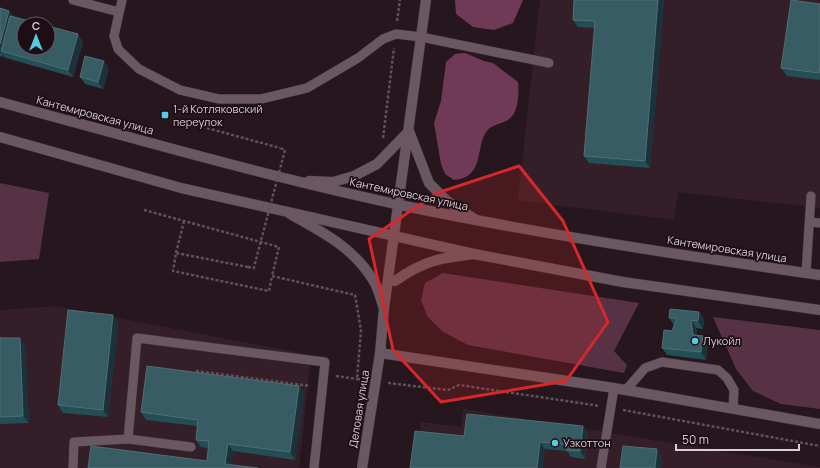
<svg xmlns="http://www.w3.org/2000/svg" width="820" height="468" font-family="Manrope,sans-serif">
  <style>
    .built { fill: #341f29 }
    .green { fill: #573244 }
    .forest { fill: #703956 }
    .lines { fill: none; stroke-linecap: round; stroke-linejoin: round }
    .service-casing { stroke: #3c3035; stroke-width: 10 }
    .tertiary-casing { stroke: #3c3035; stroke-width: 11 }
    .secondary-casing { stroke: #3c3035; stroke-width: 11 }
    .path { stroke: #605159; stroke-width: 2.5; stroke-dasharray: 3 2; stroke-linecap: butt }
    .service { stroke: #6b5761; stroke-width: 9 }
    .tertiary { stroke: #6b5761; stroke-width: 10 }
    .secondary { stroke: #6b5761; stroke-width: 10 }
    .path-bridge { stroke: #605159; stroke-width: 2.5; stroke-dasharray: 3 2; stroke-linecap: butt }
    .wall { fill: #244e56 }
    .shaded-wall { fill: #1c323a }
    .building { fill: #375c64; stroke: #516e76 }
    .marked { fill: #d62828; fill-opacity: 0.2; stroke: #d62828; stroke-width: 3; stroke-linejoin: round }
    .poi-dot { fill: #55cae0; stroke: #1d0d15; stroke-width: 1.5 }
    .labels { text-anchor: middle; stroke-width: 3.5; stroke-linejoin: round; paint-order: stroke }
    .poi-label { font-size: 11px; fill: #dacfd4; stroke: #1d0d15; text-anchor: start }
    .street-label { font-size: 11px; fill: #dacfd4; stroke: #1d0d15 }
  </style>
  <rect width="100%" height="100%" fill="#26161e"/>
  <path class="built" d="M540 0H820V208L678 192 674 220 518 200Z
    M56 306 311 355 299 468H0V310Z
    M463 409 820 467V468H416L421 422 461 427Z"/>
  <path class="green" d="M0 183 49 193 39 259 0 262Z
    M443 273 639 303 614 351 627 365 624 373 468 345 443 332 427 316 421 300 425 283Z
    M713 317 820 330V409L781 404 753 391 736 369Z"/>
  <path class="forest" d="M455 0H523L513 23 494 30 473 27 456 14Z
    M465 53 484 61 493 63 518 82C519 93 519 116 506 121 500 124 491 125 487 131 484 134 482 141 481 145 477 164 476 178 454 180L445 174 441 164 434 123 441 101 446 62 455 54Z"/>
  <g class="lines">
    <defs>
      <path id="service" d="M73 0 119 12
        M122 0 114 36 118 49 139 69 180 90 219 99H261L307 88 358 58 383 39 396 34 421 37 549 63
        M810 222 820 223
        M806 273 811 196
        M626 390 645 368 662 362 718 370 727 378 734 390 733 409
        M128 439 191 447
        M73 468 74 442 128 439 137 338 325 362 314 468
        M601 468 614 388"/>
      <path id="tertiary" d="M409 131 429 183 447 201 476 220
        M309 181 333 182 354 176 377 164 409 131
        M290 214C322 232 353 247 373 280 378 287 380 297 383 306
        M395 281C423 261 440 258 473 254
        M380 353 614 388 820 424
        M380 353 384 308 426 0
        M362 468 381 347"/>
      <path id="secondary" d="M0 102C133 138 265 176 400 205 539 234 680 255 820 275
        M0 137 181 188 474 254 623 282 820 310"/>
    </defs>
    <use href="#service" class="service-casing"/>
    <use href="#tertiary" class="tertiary-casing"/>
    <use href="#secondary" class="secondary-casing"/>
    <path class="path" d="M397 21 400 0
      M207 128 280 148
      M383 138 394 48
      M144 210 279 247 272 276
      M176 253 184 221
      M248 267 176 253 173 271 269 291 272 276 355 295 361 330 357 379 363 380
      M196 371 310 386
      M336 376 357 379
      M388 383 448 390 459 385 600 406
      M623 410 820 446"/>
    <use href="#service" class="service"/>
    <use href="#tertiary" class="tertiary"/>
    <use href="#secondary" class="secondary"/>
    <path class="path-bridge" d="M248 267 254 268V267L285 150 280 148"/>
  </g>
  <path class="wall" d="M574 0H664L650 168 589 163 584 156 595 28 578 27 573 20Z
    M820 4V80L787 76 781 68Z
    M0 8 9 11 13 16 83 42 73 77 6 58 4 56V57L0 56Z
    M109 69 103 89 85 84 80 77Z
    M699 312 704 319 703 329 696 328 697 335 703 336 708 343 706 360 667 355 662 348 672 331 674 325 669 318Z
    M118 322 108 417 63 413 58 405Z
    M0 338 25 345 29 423 0 424Z
    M299 386 304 393 295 460 233 451 231 464 207 461 208 448 201 447 196 440 197 426 146 420 141 412Z
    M583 426 588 434 585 459 571 457 567 451 545 449 464 436Z"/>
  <path class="shaded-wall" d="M658 0H664L650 168 645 161Z
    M9 11 14 18 1 51 4 56V57L0 51V44Z
    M78 34 83 42 73 77 68 70Z
    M104 61 109 69 103 89 98 82Z
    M699 312 704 319 703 329 698 321Z
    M113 315 118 322 108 417 103 410Z
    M691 320 696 328 698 342 693 335Z
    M703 336 708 343 706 360 701 352Z
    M20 338 25 345 29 423 23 416Z
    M299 386 304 393 295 460 290 452Z
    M583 426 588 434 585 459 580 451Z
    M540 442 545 449 543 468H537Z
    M228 444 233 451 231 468 225 464Z
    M657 449 662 457 661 468H655Z"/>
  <path class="building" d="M574 0H658L645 161 584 156 595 21 573 20Z
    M791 0 820 4V65L819 73 781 68Z
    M0 8 9 11 0 44Z
    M10 16 41 24H24V48H48V26L78 34 68 70 1 51Z
    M85 56 104 61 98 82 80 77Z
    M670 309 699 312 698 321 691 320 693 335 703 336 701 352 662 348 664 330 672 331 677 318H669Z
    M68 310 113 315 103 410 58 405Z
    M0 338H20L23 416 0 417Z
    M147 366 299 386 290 452 228 444 225 464 258 468H88L91 446 207 461 209 441 196 440 198 420 141 412Z
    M467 414 583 426 580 451 566 450V444L540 442 537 468H410L415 431 464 436Z
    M623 446 657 449 655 468H620Z"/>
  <path class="marked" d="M519 166 563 221 608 322 566 381 441 402 393 350 369 239 437 193Z"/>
  <g class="poi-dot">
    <rect x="161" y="111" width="8" height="8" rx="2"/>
    <circle cx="695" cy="341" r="4"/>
    <circle cx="555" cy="443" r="4"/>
  </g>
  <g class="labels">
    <g class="poi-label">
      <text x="173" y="113">1-й Котляковский<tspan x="173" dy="13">переулок</tspan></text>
      <text x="703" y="345">Лукойл</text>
      <text x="563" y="447">Узкоттон</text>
    </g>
    <g class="street-label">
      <text transform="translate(95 115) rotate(15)" y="4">Кантемировская улица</text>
      <text transform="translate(409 194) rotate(12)" y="4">Кантемировская улица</text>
      <text transform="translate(727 249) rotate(9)" y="4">Кантемировская улица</text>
      <text transform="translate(359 409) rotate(-81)" y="4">Деловая улица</text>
    </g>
  </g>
  <g transform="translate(36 36)"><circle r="19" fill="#1d0d15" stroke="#695b61"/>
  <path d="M0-3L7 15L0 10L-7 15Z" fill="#55cae0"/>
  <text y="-6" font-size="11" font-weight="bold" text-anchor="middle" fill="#dacfd4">С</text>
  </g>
  <path d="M676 444v6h123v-6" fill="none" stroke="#dacfd4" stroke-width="2"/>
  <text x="682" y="444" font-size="12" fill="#dacfd4" stroke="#1d0d15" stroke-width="3" paint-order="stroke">50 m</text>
</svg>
